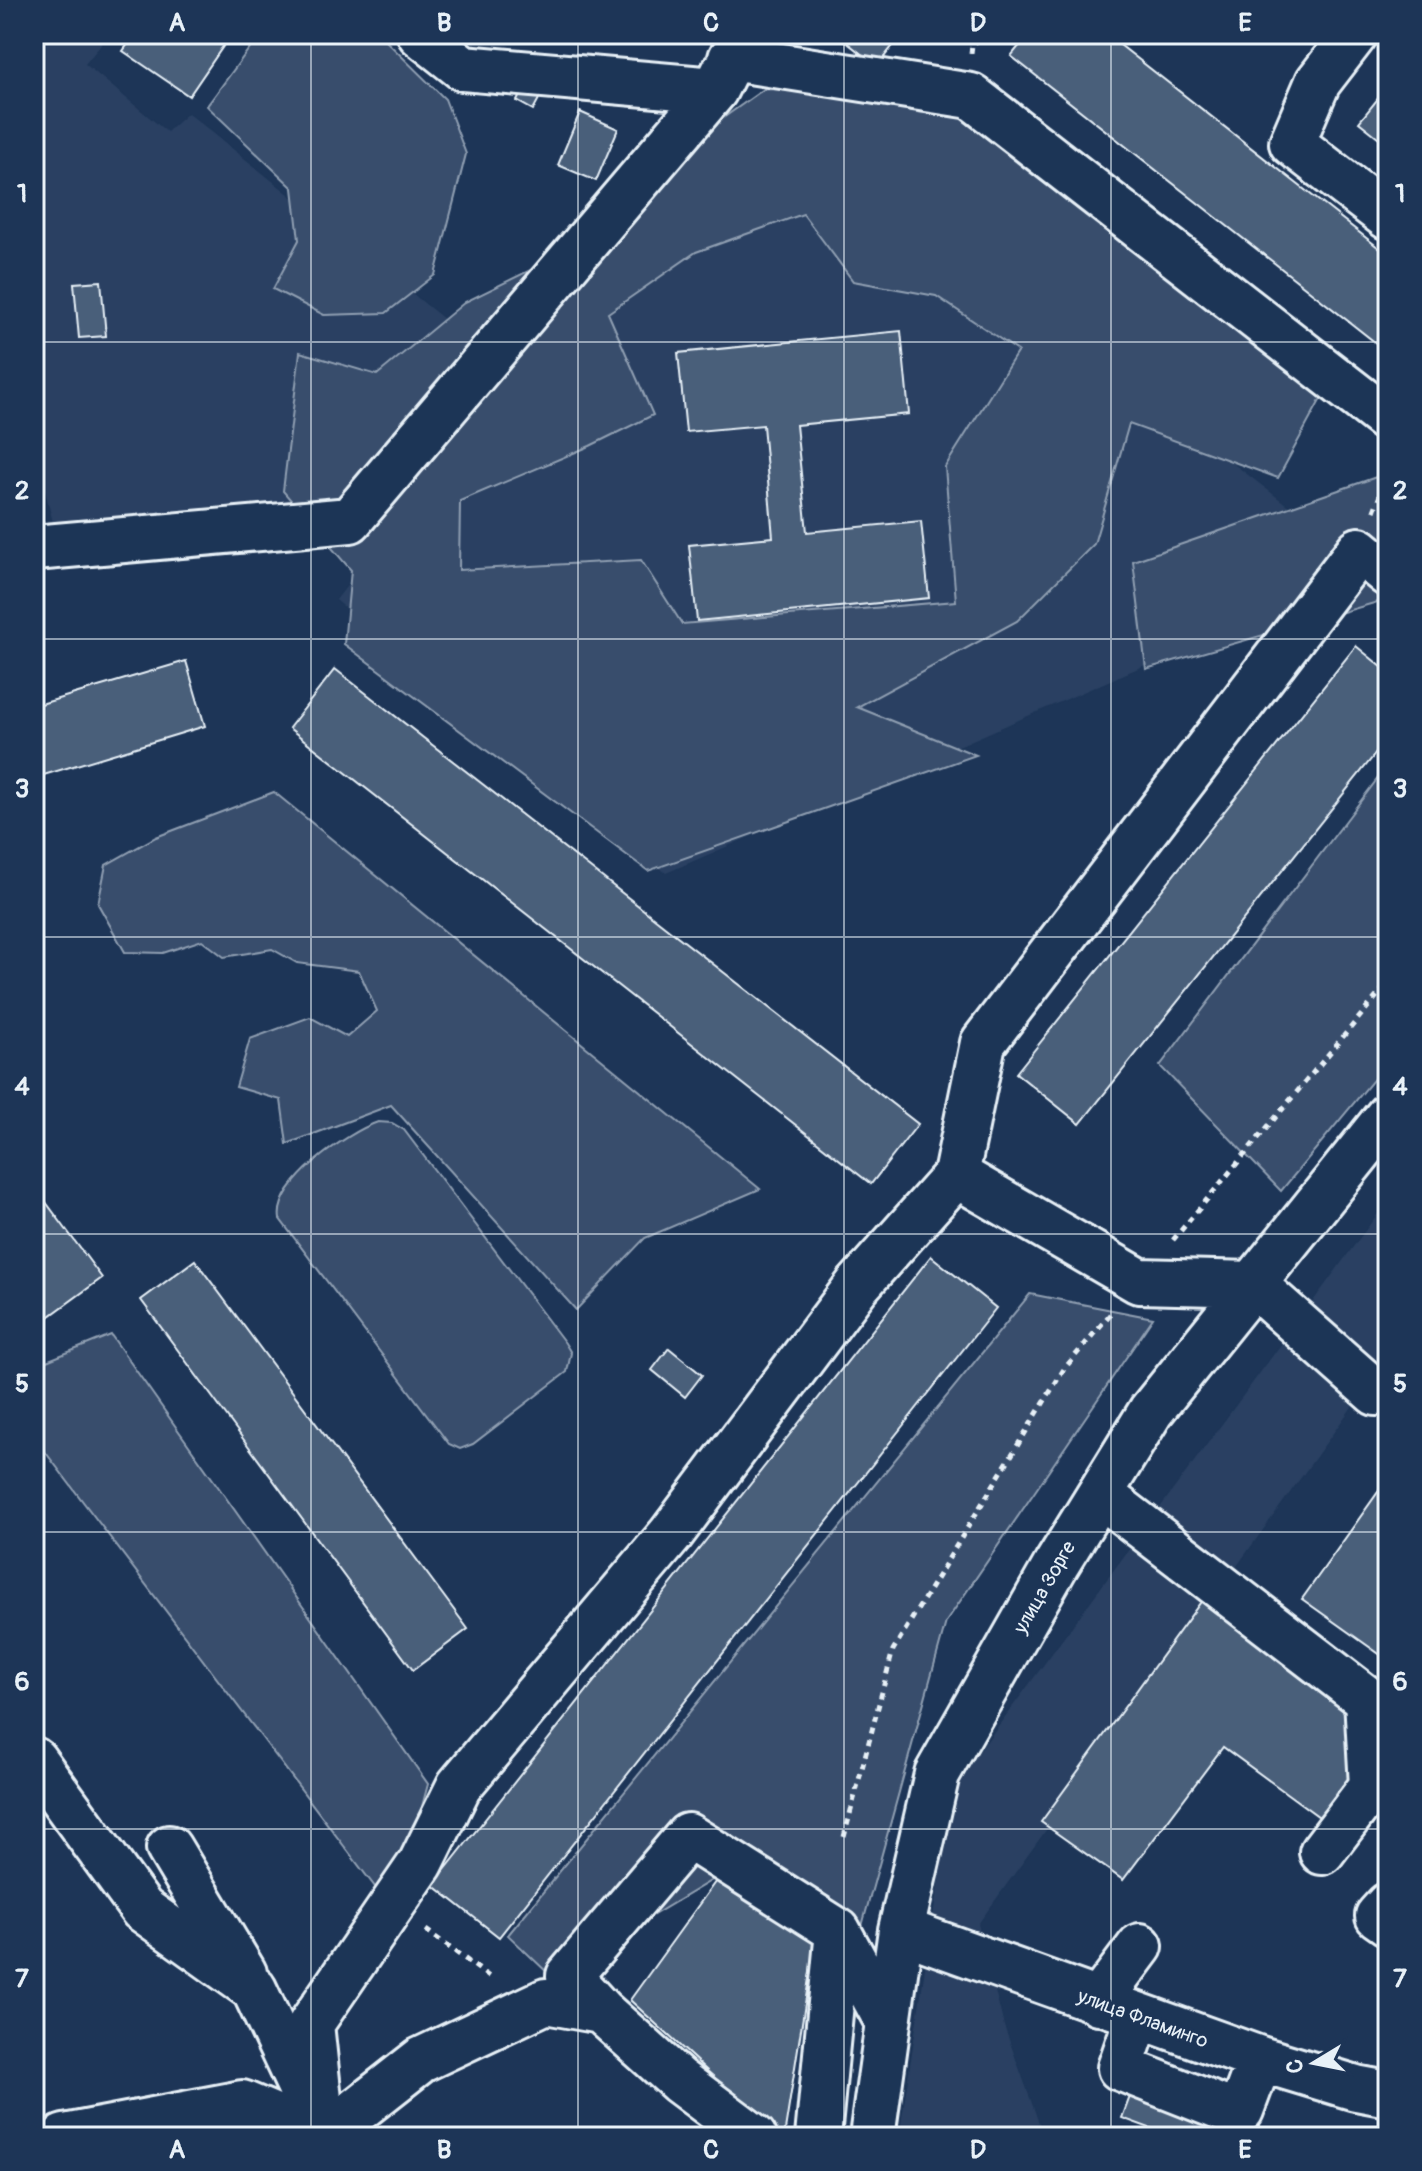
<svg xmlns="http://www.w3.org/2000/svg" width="1422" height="2171" font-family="Pangolin,sans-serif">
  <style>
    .built { fill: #2a4162 }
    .green { fill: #374d6c; stroke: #909fb2; stroke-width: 2; fill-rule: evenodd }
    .building { fill: #495e7a; stroke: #e8f1f8; stroke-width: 2 }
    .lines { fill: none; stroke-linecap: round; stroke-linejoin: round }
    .minor-casing { stroke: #e8f1f8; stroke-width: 50 }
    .path { stroke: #e8f1f8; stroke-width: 5; stroke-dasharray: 6 6; stroke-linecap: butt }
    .minor { stroke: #1d3557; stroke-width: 44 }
    .grid { fill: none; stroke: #e8f1f8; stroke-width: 2; stroke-opacity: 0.55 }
    .labels { text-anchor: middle; stroke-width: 6; stroke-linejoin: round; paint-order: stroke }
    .street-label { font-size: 20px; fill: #e8f1f8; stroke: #1d3557 }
    .neatline { fill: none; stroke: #e8f1f8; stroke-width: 3 }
    .grid-label { font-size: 26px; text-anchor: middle; font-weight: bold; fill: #e8f1f8 }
  </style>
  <rect width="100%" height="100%" fill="#1d3557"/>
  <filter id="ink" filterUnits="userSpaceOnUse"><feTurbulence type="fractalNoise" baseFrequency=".0125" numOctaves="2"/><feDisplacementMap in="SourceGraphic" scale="16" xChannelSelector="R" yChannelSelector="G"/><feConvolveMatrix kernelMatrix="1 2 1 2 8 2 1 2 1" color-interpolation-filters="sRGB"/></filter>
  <g filter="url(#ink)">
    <path class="built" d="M34 34H110L85 64 167 132 188 113 460 332 322 508 58 542 34 447Z
      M804 134 1321 531 1198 642 666 873 336 600 665 179Z
      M1388 1200V1357L978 1924 1004 2026 1044 2137H899L953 1787Z"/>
    <path class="green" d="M260 34H379L445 99 466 154 435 275 386 313 324 315 273 289 299 240 293 188 207 106Z
      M764 89 871 90 1013 99 1335 373 1278 478 1129 424 1094 544 1017 621 857 707 976 755 648 871 344 644 351 570 283 491 300 352 377 375 465 302 543 264 626 187ZM803 214 853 281 936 296 1018 351 945 467 956 601 682 624 641 560 459 570 460 501 590 446 653 415 608 313 696 252Z
      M1388 473V599L1146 669 1133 561Z
      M1388 765V1062L1281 1191 1160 1066Z
      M274 792 760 1189 645 1238 576 1310 391 1105 287 1144 281 1100 236 1087 250 1039 310 1017 347 1037 377 1011 359 971 297 963 272 949 224 957 202 940 163 953 125 952 98 904 106 865 156 837Z
      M378 1122 392 1123 404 1130 565 1343 571 1353 567 1372 473 1444 460 1449 449 1444 280 1219C274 1183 348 1132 378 1122Z
      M1030 1294 1153 1318 946 1622 854 1955 719 1876 551 1976 508 1935Z
      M111 1335 428 1784 394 1912 34 1437V1366Z"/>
    <path class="building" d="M135 34H228L230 36 189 96 123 51Z
      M836 34H902L877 66Z
      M1029 34H1106L1388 255V327L1376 343 1011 56Z
      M1388 86V145L1359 122Z
      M524 88 540 97 533 110 517 101Z
      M580 112 618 129 596 181 558 165Z
      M101 281 106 336 79 338 74 283Z
      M901 331 909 414 796 425 807 532 921 521 929 598 697 621 689 545 773 537 763 425 686 432 678 353Z
      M1356 646 1388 672V738L1080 1124 1016 1073Z
      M186 661 205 726 34 778V706Z
      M335 669 918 1124 871 1184 289 728Z
      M34 1186 102 1278 43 1321 34 1309Z
      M931 1256 996 1308 499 1937 433 1885Z
      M195 1260 468 1629 413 1670 141 1300Z
      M669 1348 702 1375 685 1397 652 1370Z
      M1388 1478V1653L1385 1658 1302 1599Z
      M1211 1588 1341 1682 1359 1769 1322 1819 1223 1747 1123 1880 1041 1822Z
      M718 1878 816 1934 784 2137H779L630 2000Z
      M1135 2083 1215 2113 1207 2137H1174L1122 2118Z"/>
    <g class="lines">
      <defs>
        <path id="minor" d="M420 34 463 68 715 90 724 72
          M1355 34 1318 82 1292 143 1388 217
          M731 58 971 96 1388 420
          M34 548 350 520 715 90
          M956 1175 983 1043 1359 550 1388 574
          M1100 1494 1367 1699 1372 1786 1322 1852
          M34 1760 142 1909 254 1989 309 2106
          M169 1848 244 1973
          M1388 1905 1378 1916 1388 1923
          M901 1930 1260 2059 1356 2088 1388 2094
          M1098 2002 1140 1946
          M601 2011 569 1976 688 1836 838 1931 887 2021
          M1138 2016 1120 2068 1234 2113 1241 2110 1260 2059
          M64 2137 242 2103 323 2137
          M323 2137 311 2024 421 1863 459 1786 671 1534 857 1286 956 1175 1139 1281 1253 1284 1376 1393
          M323 2137 421 2060 546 2001 601 2011 679 2081 754 2137
          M818 2137 838 1931
          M872 2137 901 1930 937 1774 1056 1565 1151 1411 1388 1116"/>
      </defs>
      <use href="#minor" class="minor-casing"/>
      <path class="path" d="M971 53 972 45 986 34
        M1374 511 1388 474
        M1173 1240 1388 983
        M844 1837 893 1650 1064 1369 1112 1312
        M426 1930 492 1979"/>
      <use href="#minor" class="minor"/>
    </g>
  </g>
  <path class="grid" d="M311 34V2137M578 34V2137M844 34V2137M1111 34V2137M34 342H1388M34 639H1388M34 937H1388M34 1234H1388M34 1532H1388M34 1829H1388"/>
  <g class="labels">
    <g class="street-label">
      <text transform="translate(1044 1587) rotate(-60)" y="7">улица Зорге</text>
      <text transform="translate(1143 2018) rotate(20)" y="7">улица Фламинго</text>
    </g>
  </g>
  <rect width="1422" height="2171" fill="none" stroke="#1d3557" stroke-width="88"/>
  <g transform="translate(1314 2063) rotate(260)" stroke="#1d3557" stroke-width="6" paint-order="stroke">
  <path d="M0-6L14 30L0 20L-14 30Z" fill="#e8f1f8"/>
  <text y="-12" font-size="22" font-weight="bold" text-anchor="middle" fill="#e8f1f8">С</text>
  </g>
  <rect x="44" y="44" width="1334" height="2083" class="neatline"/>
  <g class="grid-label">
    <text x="177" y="31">A</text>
    <text x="444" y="31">B</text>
    <text x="711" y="31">C</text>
    <text x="978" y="31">D</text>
    <text x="1245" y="31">E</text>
    <text x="22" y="202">1</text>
    <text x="1400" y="202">1</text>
    <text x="22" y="499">2</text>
    <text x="1400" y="499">2</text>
    <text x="22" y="797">3</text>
    <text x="1400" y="797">3</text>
    <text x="22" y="1095">4</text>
    <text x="1400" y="1095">4</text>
    <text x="22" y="1392">5</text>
    <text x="1400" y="1392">5</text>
    <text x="22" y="1690">6</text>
    <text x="1400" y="1690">6</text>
    <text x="22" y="1987">7</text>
    <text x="1400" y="1987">7</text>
    <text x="177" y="2158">A</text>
    <text x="444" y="2158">B</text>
    <text x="711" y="2158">C</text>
    <text x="978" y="2158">D</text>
    <text x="1245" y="2158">E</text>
  </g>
</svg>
